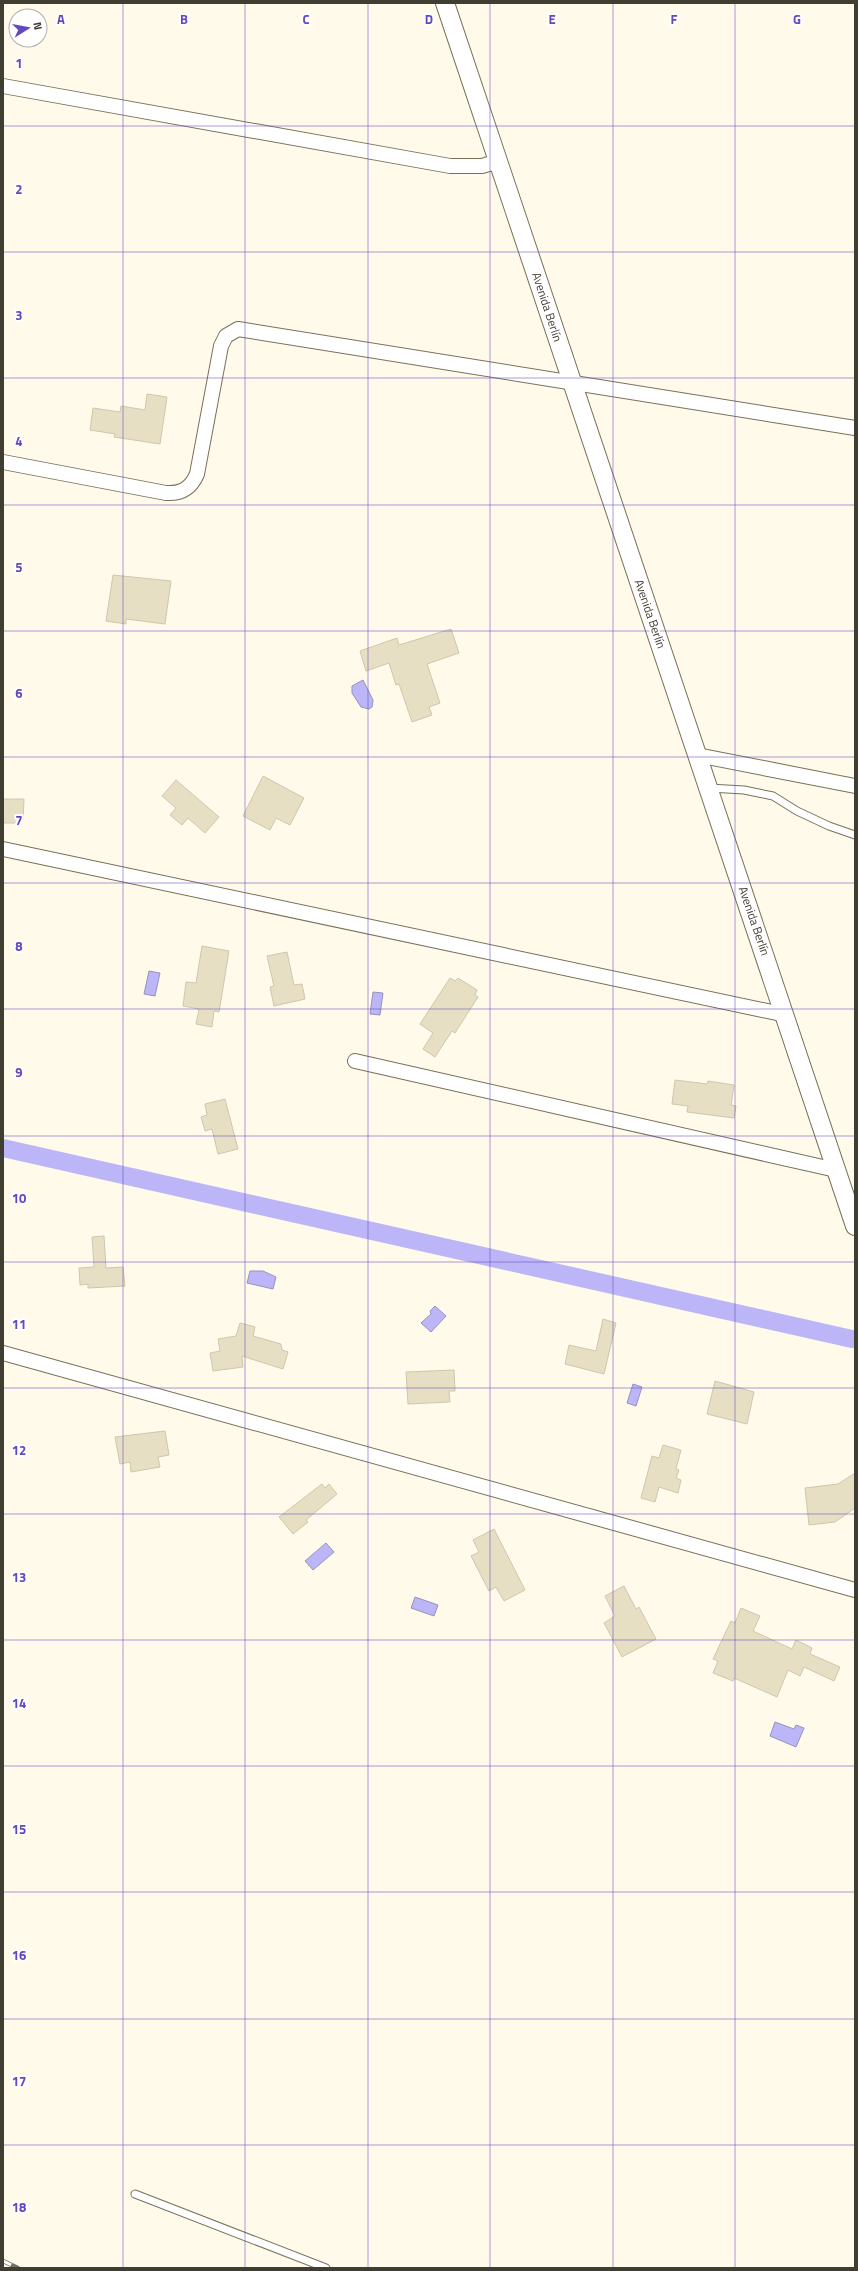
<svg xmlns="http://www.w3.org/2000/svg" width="858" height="2271" font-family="'Titillium Web',sans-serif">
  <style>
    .water { fill: #bcb6f8; stroke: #9792bd }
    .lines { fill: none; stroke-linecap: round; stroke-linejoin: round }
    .canal { stroke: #bcb6f8; stroke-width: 18 }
    .building { fill: #e6dfc4; stroke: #cec7ac }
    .service-casing { stroke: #787159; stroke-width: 9 }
    .minor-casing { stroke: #787159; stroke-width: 16 }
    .tertiary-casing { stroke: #787159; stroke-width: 20 }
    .service { stroke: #fff; stroke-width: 7 }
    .minor { stroke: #fff; stroke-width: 14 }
    .tertiary { stroke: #fff; stroke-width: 18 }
    .rail-casing { stroke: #747064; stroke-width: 4.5 }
    .rail { stroke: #fff; stroke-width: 3; stroke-dasharray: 9; stroke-linecap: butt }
    .grid { fill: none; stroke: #6248c0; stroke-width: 1; stroke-opacity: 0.55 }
    .labels { text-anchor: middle; stroke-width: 4; stroke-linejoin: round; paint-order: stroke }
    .street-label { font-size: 12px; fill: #403d32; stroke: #fff }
    .grid-label { font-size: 13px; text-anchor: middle; font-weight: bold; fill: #6248c0; stroke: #fff; stroke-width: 4; stroke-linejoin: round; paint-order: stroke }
  </style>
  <rect width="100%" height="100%" fill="#fffaea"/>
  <path class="water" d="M363 680 373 700 372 707 369 709 361 707 352 693V686Z
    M149 971 160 973 155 996 144 994Z
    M373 992 383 993 380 1015 370 1014Z
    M250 1271H263L276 1277 273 1289 247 1283Z
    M435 1306 446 1316 431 1332 421 1323 431 1314 430 1311Z
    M633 1384 642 1387 636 1406 627 1403Z
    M326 1543 334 1552 313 1570 305 1561Z
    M415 1597 438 1605 434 1616 411 1608Z
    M775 1722 794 1729 796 1725 804 1728 796 1747 770 1736Z"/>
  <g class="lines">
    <path class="canal" d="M3 1148 852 1339"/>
  </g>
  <path class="building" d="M147 394 167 397 160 444 114 437 115 434 90 430 93 408 120 412 121 406 145 410Z
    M113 575 171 581 165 624 126 619V624L106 621Z
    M451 629 459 653 427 664 440 703 429 707 432 715 412 722 399 684 396 685 389 663 366 671 360 651 397 638 399 645Z
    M263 776 304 798 290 825 276 818 270 830 243 816Z
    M176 780 219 817 205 833 188 818 182 825 170 815 176 808 162 796Z
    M3 799H24L23 820 17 819V823H3Z
    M202 946 229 951 219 1012 214 1011 212 1027 196 1024 199 1009 183 1006 186 982 196 983Z
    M287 952 294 985 302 984 305 999 274 1006 270 987 274 986 267 956Z
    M450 978 455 981 458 978 477 990 475 995 478 997 455 1033 452 1031 435 1057 423 1049 433 1033 420 1024Z
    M675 1080 707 1084 708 1081 734 1085 731 1105 736 1106 734 1118 687 1112 688 1106 672 1104Z
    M225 1099 238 1149 218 1154 212 1129 205 1131 201 1117 207 1115 205 1104Z
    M104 1236 106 1268 123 1267 125 1286 88 1288V1284L80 1285 79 1268 94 1267 92 1237Z
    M603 1319 616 1323 604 1374 565 1364 569 1345 596 1351Z
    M240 1323 255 1327 253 1336 281 1344 282 1350 288 1352 283 1369 242 1356 243 1367 213 1371 210 1353 220 1351 218 1339 236 1336Z
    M454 1370 455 1391H449L450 1402 408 1404 406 1372Z
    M715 1381 754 1392 747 1424 707 1414Z
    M165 1431 169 1455 158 1457 160 1467 131 1472 130 1462 120 1464 115 1437Z
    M663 1445 681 1450 676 1469 679 1470 676 1478 681 1480 678 1493 659 1487 655 1502 641 1498 652 1456 659 1458Z
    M855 1473V1508L835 1522 809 1525 805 1488 838 1484Z
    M322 1484 325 1488 329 1484 337 1494 306 1520 308 1522 293 1534 279 1517Z
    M494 1529 525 1590 504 1601 496 1587 489 1591 471 1556 479 1552 473 1540Z
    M624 1586 636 1609 639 1607 656 1639 622 1657 604 1623 615 1616 605 1596Z
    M741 1608 760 1616 753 1631 792 1649 796 1640 812 1648 810 1654 840 1667 834 1681 804 1667 800 1676 788 1670 777 1697 734 1678 733 1681 713 1673 718 1661 713 1659 731 1621 735 1623Z"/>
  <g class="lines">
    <defs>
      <path id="service" d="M709 788 744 790 773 796 797 811 829 826 855 835
        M135 2194 326 2268"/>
      <path id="minor" d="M3 86 450 166H482L499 161
        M3 462 166 493C182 494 191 488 197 474L221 346 226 336 238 329 855 428
        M697 755 855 786
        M3 849 786 1015
        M355 1061 836 1170
        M3 1353 855 1590"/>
      <path id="tertiary" d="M445 3 855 1226"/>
    </defs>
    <use href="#service" class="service-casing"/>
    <use href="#minor" class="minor-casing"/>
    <use href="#tertiary" class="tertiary-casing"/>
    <use href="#service" class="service"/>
    <use href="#minor" class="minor"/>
    <use href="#tertiary" class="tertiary"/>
    <defs>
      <path id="rail" d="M3 2261 18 2268"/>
    </defs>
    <use href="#rail" class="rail-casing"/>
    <use href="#rail" class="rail"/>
  </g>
  <path class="grid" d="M123 3V2268M245 3V2268M368 3V2268M490 3V2268M613 3V2268M735 3V2268M3 126H855M3 252H855M3 378H855M3 505H855M3 631H855M3 757H855M3 883H855M3 1009H855M3 1136H855M3 1262H855M3 1388H855M3 1514H855M3 1640H855M3 1766H855M3 1892H855M3 2019H855M3 2145H855"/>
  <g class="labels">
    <g class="street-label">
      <text transform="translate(547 307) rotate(72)" y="4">Avenida Berlín</text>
      <text transform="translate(650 614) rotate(71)" y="4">Avenida Berlín</text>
      <text transform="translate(754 921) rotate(71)" y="4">Avenida Berlín</text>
    </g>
  </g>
  <g class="grid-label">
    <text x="61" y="24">A</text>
    <text x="184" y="24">B</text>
    <text x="306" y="24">C</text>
    <text x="429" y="24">D</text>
    <text x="552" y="24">E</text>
    <text x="674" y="24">F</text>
    <text x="797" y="24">G</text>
    <text x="19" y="68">1</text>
    <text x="19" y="194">2</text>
    <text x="19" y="320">3</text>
    <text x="19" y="446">4</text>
    <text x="19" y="572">5</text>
    <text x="19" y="698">6</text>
    <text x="19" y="825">7</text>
    <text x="19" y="951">8</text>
    <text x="19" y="1077">9</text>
    <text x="19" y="1203">10</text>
    <text x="19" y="1329">11</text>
    <text x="19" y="1455">12</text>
    <text x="19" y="1582">13</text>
    <text x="19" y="1708">14</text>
    <text x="19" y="1834">15</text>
    <text x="19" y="1960">16</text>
    <text x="19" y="2086">17</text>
    <text x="19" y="2212">18</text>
  </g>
  <rect width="858" height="2271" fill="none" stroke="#403d32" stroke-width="8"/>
  <g transform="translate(28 28) rotate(79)"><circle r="19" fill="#ffffff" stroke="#b3b1ad"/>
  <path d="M0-3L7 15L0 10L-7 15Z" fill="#6248c0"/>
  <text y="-6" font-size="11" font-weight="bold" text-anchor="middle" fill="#403d32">N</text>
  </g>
</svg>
